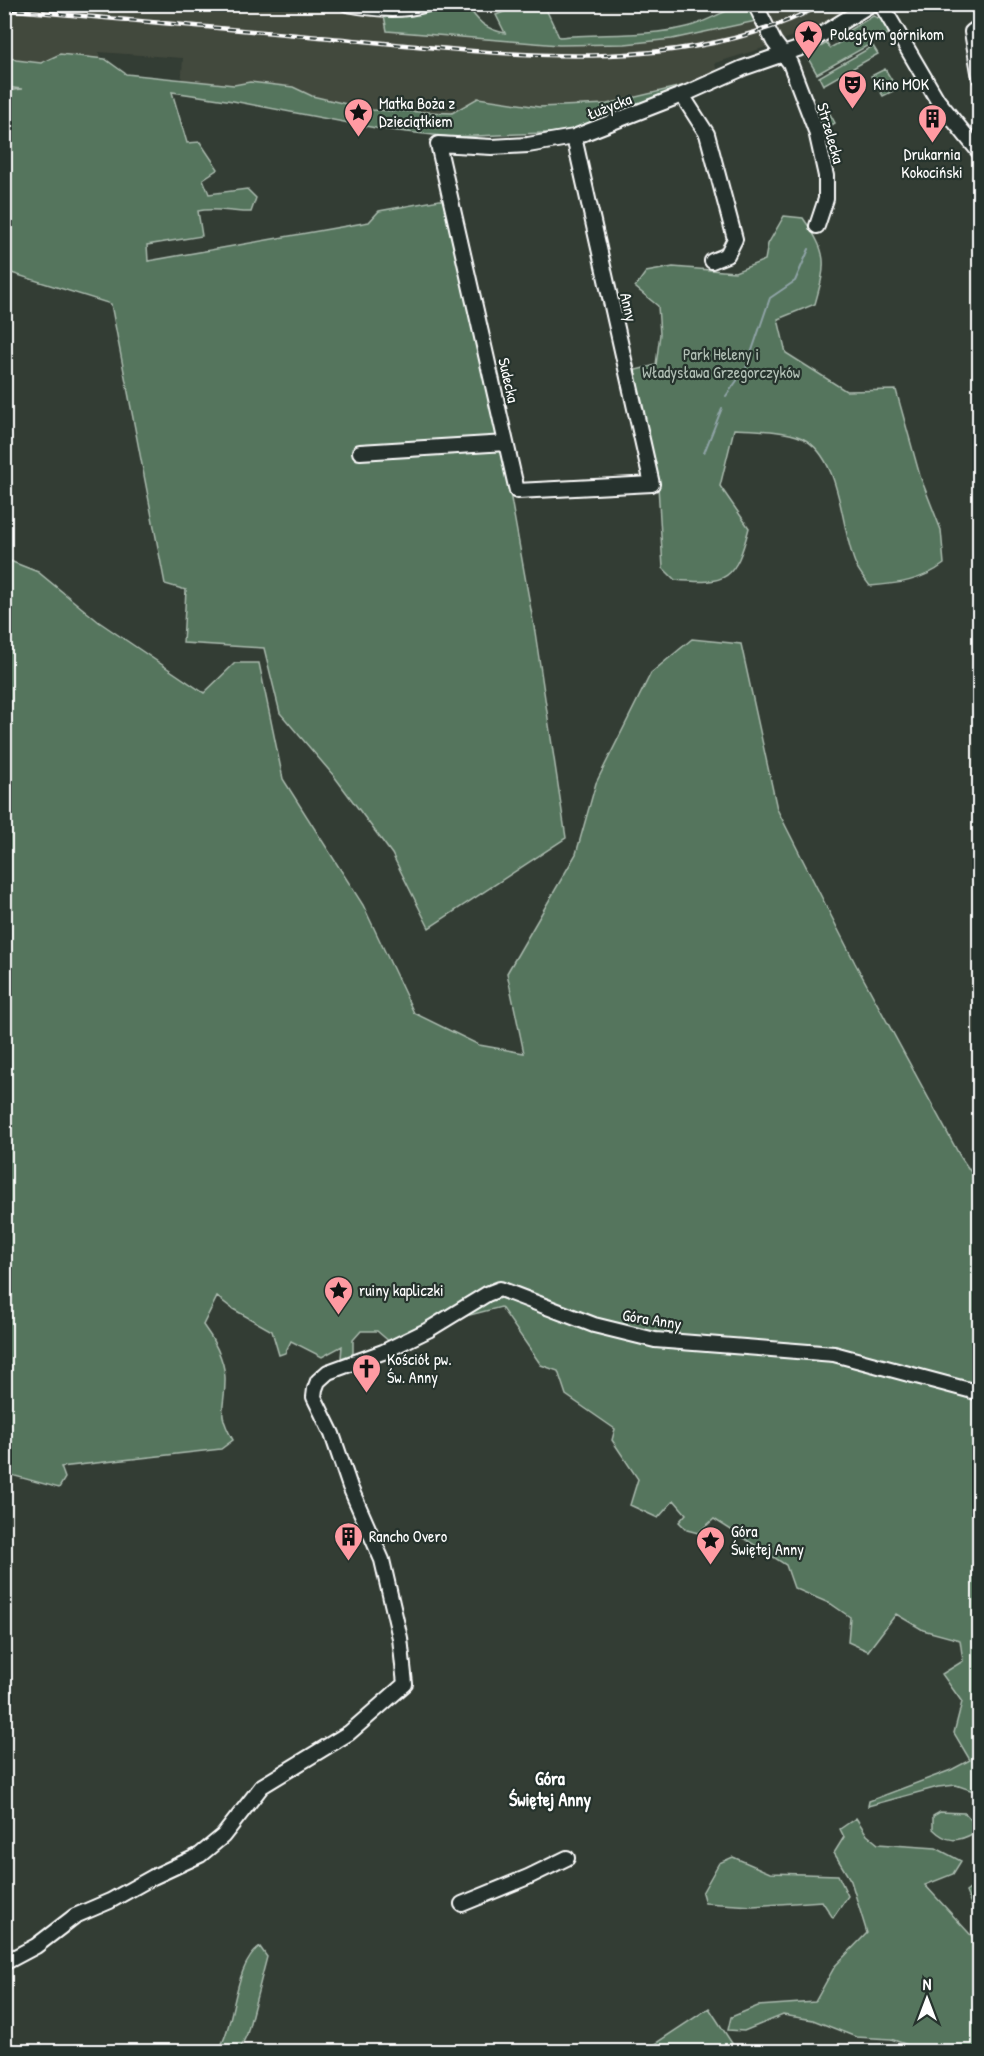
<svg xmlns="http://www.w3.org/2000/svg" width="984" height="2056" font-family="'Patrick Hand',sans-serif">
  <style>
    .built { fill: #43493d }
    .green { fill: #55745d; stroke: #aabaae; stroke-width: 1.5 }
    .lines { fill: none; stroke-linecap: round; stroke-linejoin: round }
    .stream { stroke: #8fa3a6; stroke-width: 2 }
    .minor-casing { stroke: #fff; stroke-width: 18 }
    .minor { stroke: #26332d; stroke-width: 14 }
    .rail-casing { stroke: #fff; stroke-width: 4.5 }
    .rail { stroke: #26332d; stroke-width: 2; stroke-dasharray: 7; stroke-linecap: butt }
    .labels { text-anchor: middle; stroke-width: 4.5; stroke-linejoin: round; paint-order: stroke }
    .poi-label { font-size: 16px; fill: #fff; stroke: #26332d; text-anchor: start }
    .street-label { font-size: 16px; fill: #fff; stroke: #26332d }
    .park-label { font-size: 16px; fill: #b2c0b6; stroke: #26332d }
    .neighbourhood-label { font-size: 18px; font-weight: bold; fill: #fff; stroke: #26332d }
  </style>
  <rect width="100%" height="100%" fill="#333d34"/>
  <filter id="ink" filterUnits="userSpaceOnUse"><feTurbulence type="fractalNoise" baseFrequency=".0167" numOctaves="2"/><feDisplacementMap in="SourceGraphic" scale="12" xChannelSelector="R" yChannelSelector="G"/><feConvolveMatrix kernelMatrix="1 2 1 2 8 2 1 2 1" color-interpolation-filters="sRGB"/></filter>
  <g filter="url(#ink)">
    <path class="built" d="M5 5H319L507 37 647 39 756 21 784 5H856L832 20 763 48 715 63 717 75 566 123 432 129 181 88 183 58 99 52 104 82 5 81Z"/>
    <path class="green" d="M382 5H467C478 22 485 29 505 33L496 15 521 5H544L559 37C602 33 645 37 687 27 705 23 733 5 747 5L756 21 672 39 625 44 559 45 387 31Z
      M873 16 881 19 890 33 817 74 806 55 827 43 830 48 846 39 844 33Z
      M873 46 878 54 823 85 819 77Z
      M4 54 16 60 41 63 60 54 105 59 126 74 234 85 250 82 293 87 312 96 372 110 452 113 478 98 539 107 607 104 702 81 699 88 568 132 451 137 381 129 233 101 172 92 187 143 200 142 218 169 203 179 209 194 247 189 256 198 251 212C233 213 216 207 198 211L202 236 147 245 148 261 369 222 379 211 445 199 510 493 535 632 566 838 429 928 392 854 334 776 280 713 264 648 183 643 186 590 165 584 111 304 5 271V91L22 89 5 87Z
      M885 69 897 89 883 96 871 76Z
      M824 103 835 123 822 131 815 108Z
      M784 216 803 218C828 254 827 262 815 304L778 319 786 353 846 391 896 390 920 476 941 530 944 564C922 581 897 584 870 586 865 579 858 571 855 563 840 526 842 458 802 438 786 430 752 430 734 429L720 486 749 528C735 580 728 585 675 580L663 568 658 486 632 371 656 365 660 334 658 306 635 287 646 272 673 267 735 272 765 260 768 244Z
      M5 559 38 572 99 622 204 693 235 663H259L283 779 363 905 414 1013 479 1045 524 1053 507 973 576 854 596 783 651 673 692 639 741 644 777 809 855 963 960 1156 979 1184V1793L956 1785 938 1787 868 1806 869 1801 951 1770 970 1760 954 1733 962 1702 942 1674 963 1661 960 1640 923 1630 896 1614 868 1651 848 1642 850 1617 831 1604 794 1588 786 1565 714 1519 698 1533 687 1530 679 1522 686 1514 674 1500 658 1518 630 1505 638 1479 612 1440 615 1429 566 1395 558 1371 541 1365 501 1307 454 1319 391 1343 377 1331H361L353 1340V1354L341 1358 342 1346 322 1357 291 1341 285 1353 279 1355 272 1331 233 1309 217 1297 203 1325C213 1338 224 1359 225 1377 226 1408 215 1409 233 1440L221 1449 61 1467 65 1478 59 1488 8 1474 5 1476Z
      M940 1812 965 1813 972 1821 974 1833C958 1842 947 1843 933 1829V1816Z
      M856 1818 867 1835 878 1844 936 1848 961 1861 953 1874 925 1885 979 1944V2051H924L891 2039 856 2037 813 2020 783 2015 744 2031 728 2030 731 2017 758 2006 815 2002 835 1966 867 1933 851 1881 834 1853 844 1837 840 1829Z
      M733 1857 770 1873 838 1875 848 1896 833 1918 822 1901 753 1906 705 1903 702 1893 719 1863Z
      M978 1883H980L979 1923 966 1892Z
      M260 1947 267 1957 247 2034 239 2051H218C236 2024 233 1965 260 1947Z
      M709 2008 737 2051H644Z"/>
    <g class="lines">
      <path class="stream" d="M726 396 746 368 770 298 795 281 809 249
        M704 453 722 408"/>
      <defs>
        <path id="minor" d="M347 4C374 9 400 12 427 4
          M755 4 774 42 790 63 816 131 826 176V199L817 226
          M881 4 938 101 980 153
          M980 26 972 32 980 78
          M682 95 707 134 735 239 727 255 712 261
          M574 137 652 484 517 491 438 144 492 147 528 145 574 137 687 93 743 68 798 49 871 4
          M360 452 506 443
          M462 1904 528 1877 567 1858
          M4 1963 36 1946 75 1916 110 1901 153 1877 200 1855 223 1836 262 1786 349 1733 405 1684 400 1638 382 1560 350 1487 332 1434 314 1397 315 1389 318 1381 328 1372 383 1352 428 1330 487 1294 500 1289 594 1325 655 1340 834 1354 980 1393"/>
      </defs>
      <use href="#minor" class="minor-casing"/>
      <use href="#minor" class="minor"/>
      <defs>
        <path id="rail" d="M4 9C113 19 222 28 331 38 486 52 680 82 823 4"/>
      </defs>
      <use href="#rail" class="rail-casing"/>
      <use href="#rail" class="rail"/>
    </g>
  </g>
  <defs>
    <symbol id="sight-pin" viewBox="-11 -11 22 30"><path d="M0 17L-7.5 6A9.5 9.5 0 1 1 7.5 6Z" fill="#ff9aa2" stroke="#26332d"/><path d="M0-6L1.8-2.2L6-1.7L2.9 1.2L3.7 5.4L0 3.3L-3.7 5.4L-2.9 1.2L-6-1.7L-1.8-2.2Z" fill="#111"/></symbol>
    <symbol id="theatre-pin" viewBox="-11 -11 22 30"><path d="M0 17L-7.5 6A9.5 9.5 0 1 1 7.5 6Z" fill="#ff9aa2" stroke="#26332d"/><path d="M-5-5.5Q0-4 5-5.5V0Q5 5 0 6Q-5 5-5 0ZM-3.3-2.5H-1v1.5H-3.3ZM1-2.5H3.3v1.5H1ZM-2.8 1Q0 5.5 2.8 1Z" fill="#111"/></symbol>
    <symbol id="building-pin" viewBox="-11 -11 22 30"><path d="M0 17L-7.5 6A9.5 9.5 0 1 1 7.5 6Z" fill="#ff9aa2" stroke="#26332d"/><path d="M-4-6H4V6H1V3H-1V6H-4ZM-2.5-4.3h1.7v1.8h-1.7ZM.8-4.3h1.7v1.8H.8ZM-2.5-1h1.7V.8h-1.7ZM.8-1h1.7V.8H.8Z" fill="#111"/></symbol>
    <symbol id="church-pin" viewBox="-11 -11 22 30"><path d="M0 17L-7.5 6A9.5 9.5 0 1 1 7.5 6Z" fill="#ff9aa2" stroke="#26332d"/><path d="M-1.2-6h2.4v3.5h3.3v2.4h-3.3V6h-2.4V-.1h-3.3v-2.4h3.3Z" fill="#111"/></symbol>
  </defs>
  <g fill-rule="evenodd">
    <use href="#sight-pin" x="792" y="18" width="33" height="45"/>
    <use href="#theatre-pin" x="836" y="68" width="33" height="45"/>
    <use href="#sight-pin" x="342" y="96" width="33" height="45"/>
    <use href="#building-pin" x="916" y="102" width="33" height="45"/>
    <use href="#sight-pin" x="322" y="1274" width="33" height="45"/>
    <use href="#church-pin" x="350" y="1352" width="33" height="45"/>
    <use href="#building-pin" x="332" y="1520" width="33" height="45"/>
    <use href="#sight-pin" x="694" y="1524" width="33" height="45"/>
  </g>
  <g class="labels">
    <g class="poi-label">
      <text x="830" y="40">Poległym górnikom</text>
      <text x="873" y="90">Kino MOK</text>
      <text x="379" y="109">Matka Boża z<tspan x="379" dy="18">Dzieciątkiem</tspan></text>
      <text x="932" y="160" text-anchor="middle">Drukarnia<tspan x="932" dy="18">Kokociński</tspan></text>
      <text x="359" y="1296">ruiny kapliczki</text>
      <text x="387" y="1365">Kościół pw.<tspan x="387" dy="18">Św. Anny</tspan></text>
      <text x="731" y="1537">Góra<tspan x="731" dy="18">Świętej Anny</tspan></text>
      <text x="369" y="1542">Rancho Overo</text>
    </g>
    <g class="street-label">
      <text transform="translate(609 106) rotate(-21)" y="6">Łużycka</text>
      <text transform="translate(831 133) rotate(74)" y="6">Strzelecka</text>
      <text transform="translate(629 307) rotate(77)" y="6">Anny</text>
      <text transform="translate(509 380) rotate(77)" y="6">Sudecka</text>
      <text transform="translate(652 1319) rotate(9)" y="6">Góra Anny</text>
    </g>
    <g class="park-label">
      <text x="721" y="360">Park Heleny i<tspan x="721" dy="18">Władysława Grzegorczyków</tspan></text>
    </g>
    <g class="neighbourhood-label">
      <text x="550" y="1785">Góra<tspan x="550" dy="21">Świętej Anny</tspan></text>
    </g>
  </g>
  <rect width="984" height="2056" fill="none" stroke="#26332d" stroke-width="24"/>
  <rect x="12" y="12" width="960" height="2032" fill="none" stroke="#fff" stroke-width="2" filter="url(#ink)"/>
  <g transform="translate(927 1999)" stroke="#26332d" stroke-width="4.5" paint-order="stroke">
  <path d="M0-4.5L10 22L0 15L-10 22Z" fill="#ffffff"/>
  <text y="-9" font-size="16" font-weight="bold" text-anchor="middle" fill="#ffffff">N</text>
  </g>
</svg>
